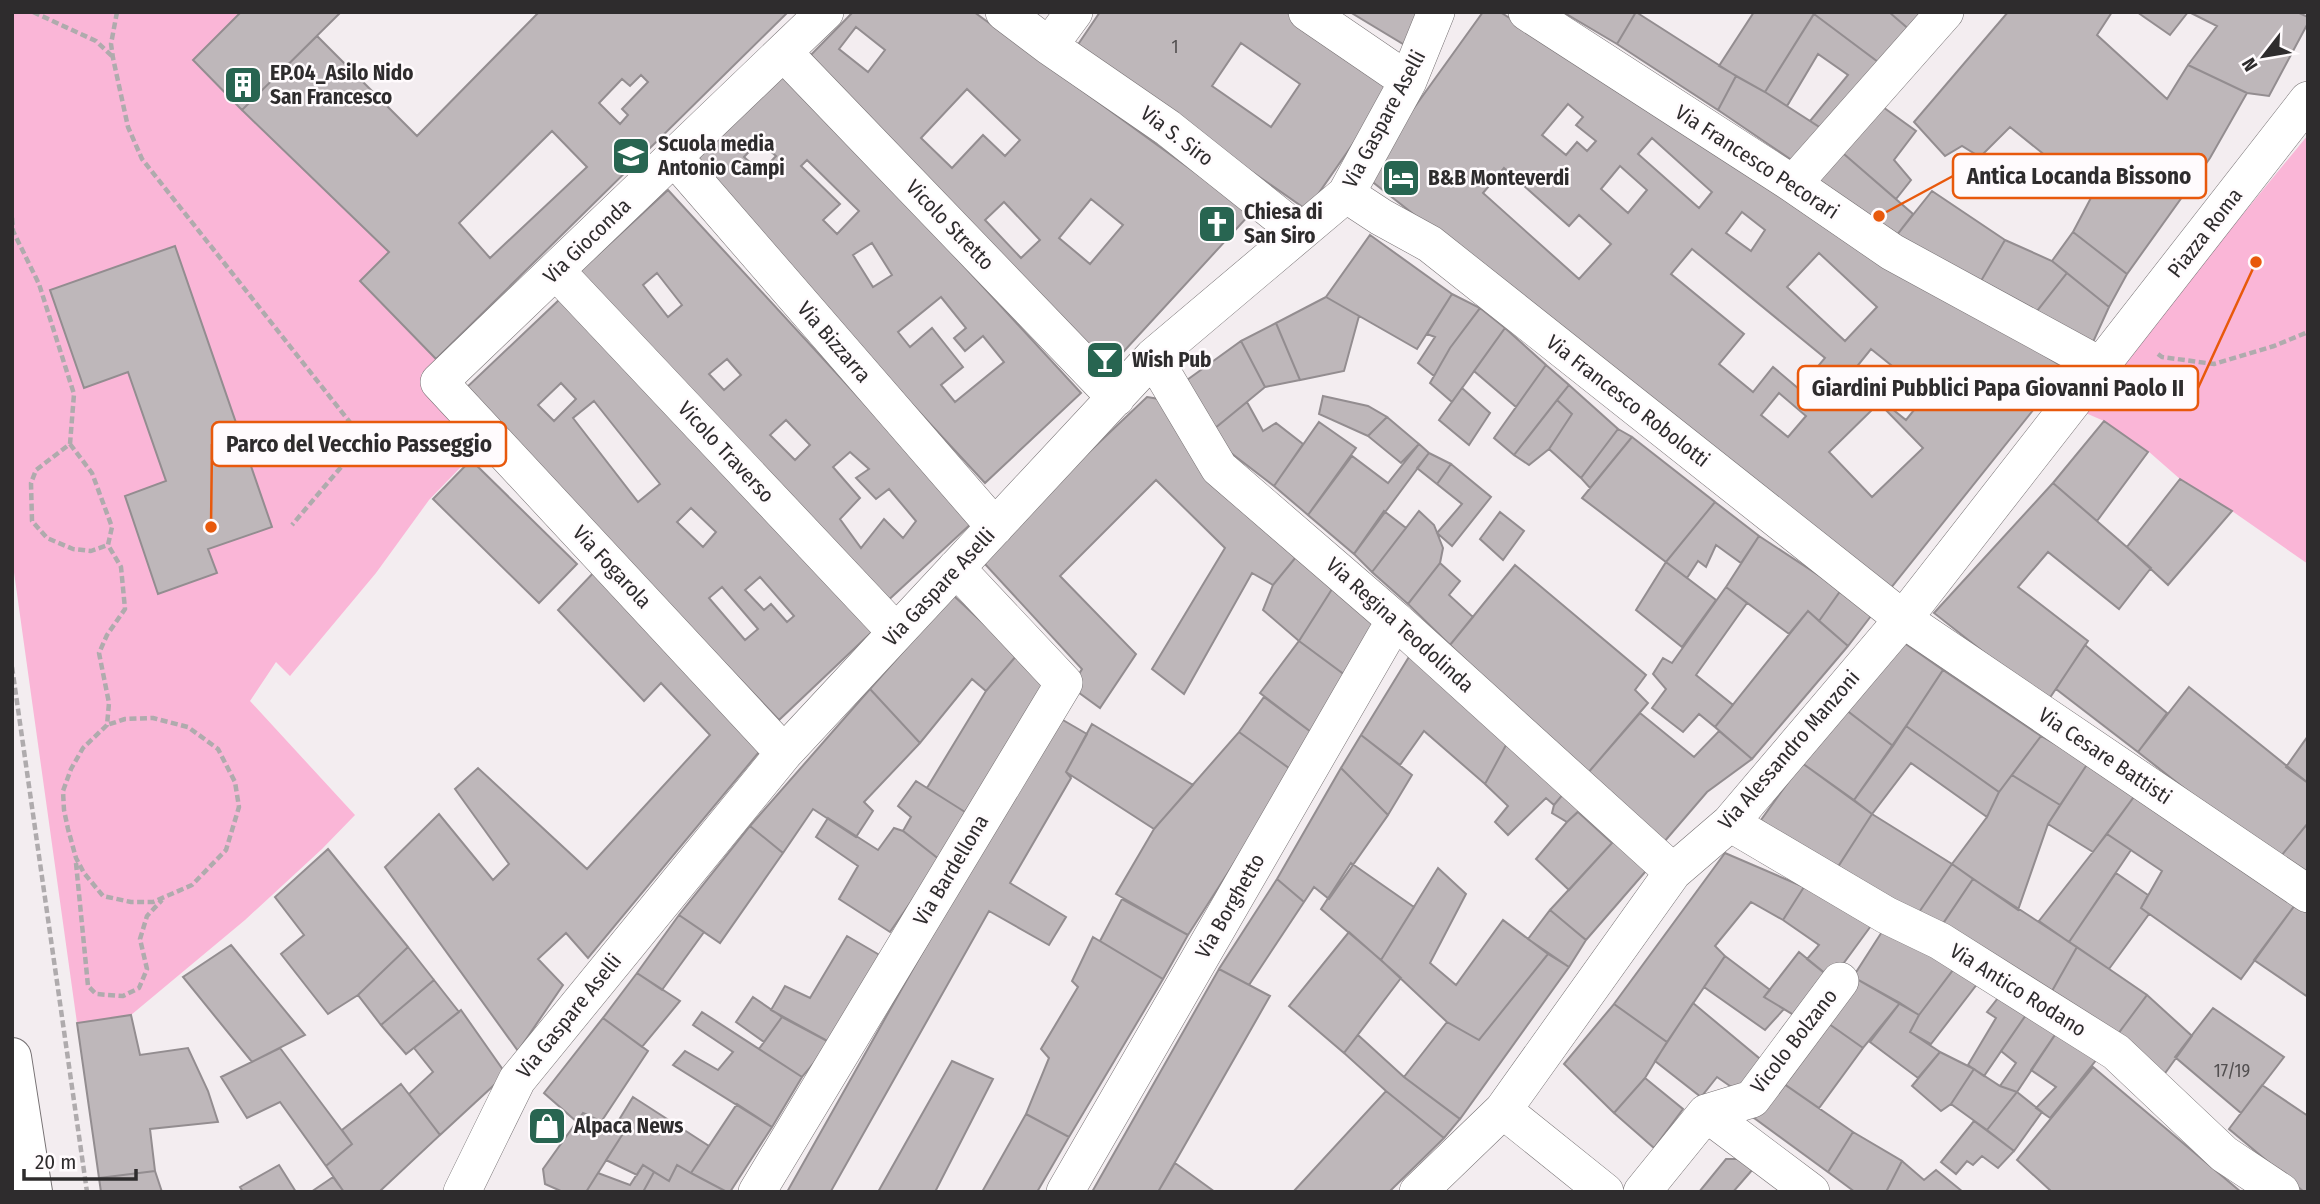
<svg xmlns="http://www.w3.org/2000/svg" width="2320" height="1204" font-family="'Fira Sans Condensed',sans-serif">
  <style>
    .green { fill: #fab6d7 }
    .building { fill: #beb7ba; stroke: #938d90; stroke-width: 2; fill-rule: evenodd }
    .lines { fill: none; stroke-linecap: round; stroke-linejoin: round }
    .street-casing { stroke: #777274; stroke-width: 38 }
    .secondary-casing { stroke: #777274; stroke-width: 40 }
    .path { stroke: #afabad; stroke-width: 4.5; stroke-dasharray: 7 3.5; stroke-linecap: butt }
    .street { stroke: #fff; stroke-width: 37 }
    .secondary { stroke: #fff; stroke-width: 38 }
    .labels { text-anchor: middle; stroke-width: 5; stroke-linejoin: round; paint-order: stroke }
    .number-label { font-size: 18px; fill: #524f50 }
    .poi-label { font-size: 21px; font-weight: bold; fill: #2e2c2d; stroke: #fffbfd; text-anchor: start }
    .street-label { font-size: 21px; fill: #2e2c2d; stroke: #fffbfd }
    .leader { fill: none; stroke: #e8590c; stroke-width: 2.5 }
    .callout-dot { fill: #e8590c; stroke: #fffbfd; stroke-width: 2.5 }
    .callout { fill: #fffbfd; stroke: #e8590c; stroke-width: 2.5 }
    .callout-label { font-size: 23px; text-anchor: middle; font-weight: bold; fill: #2e2c2d }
  </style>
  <rect width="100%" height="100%" fill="#f3edf0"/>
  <path class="green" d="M12 12H241L193 60 389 252 361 280 436 359 421 374 483 444 429 500 376 573 290 676 276 662 250 701 355 815 322 849 245 920 131 1015 77 1023 12 558Z
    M2308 135V564L2232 511 2180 479 2148 451 2104 421 2081 411Z"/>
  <path class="building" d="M241 12H341L242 110 193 60Z
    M539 12H788L436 359 360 281 389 252 242 110 317 36 417 136ZM641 75 648 82 622 109 628 115 620 124 599 103 622 79 630 86ZM552 131 587 167 490 258 459 223Z
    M853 12H974L1251 213 1103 374 801 65ZM856 27 885 50 868 72 839 49ZM967 89 1020 140 1005 156 983 135 952 168 921 138ZM1091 199 1123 225 1090 264 1059 238ZM1004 202 1040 240 1021 258 985 220Z
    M1100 12H1286L1393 86 1307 210 1075 49ZM1241 43 1300 84 1271 127 1212 86Z
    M1350 12H1422L1408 47Z
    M1483 12H1500L2066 369 1890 589 1365 176ZM1568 104 1583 117 1576 125 1596 141 1587 151 1577 142 1566 155 1542 135ZM1652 138 1712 192 1699 208 1638 154ZM1620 166 1647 190 1628 213 1601 189ZM1504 168 1569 226 1579 215 1611 244 1579 279 1483 193ZM1742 212 1765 230 1751 251 1726 233ZM1692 249 1825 358 1799 389 1773 367 1753 392 1719 364 1744 334 1671 274ZM1819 253 1877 307 1845 341 1787 287ZM1871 349 1927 394 1906 420 1850 375ZM1779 393 1806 416 1788 437 1761 415ZM1879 403 1923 448 1872 497 1829 452Z
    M1563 12H1636L1617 44Z
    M1636 12 1736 76 1718 110 1617 44Z
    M1754 12H1815L1765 92 1719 66Z
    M1815 12H1889L1911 31 1882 65 1814 14Z
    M1889 12H1926L1911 31Z
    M2008 12H2112L2097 35 2167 99 2188 65 2247 93 2210 158 2127 274 2073 232 2093 194 2010 127 1980 157 1962 146 1945 156 1914 122Z
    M2137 12H2188L2170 35Z
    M2189 12H2297L2308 17V23L2269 96 2247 93 2188 65 2217 26Z
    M1814 14 1882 65 1827 132 1810 121 1848 75 1818 54 1787 106 1765 92Z
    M784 71 1081 393 985 483 687 161ZM759 141 776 156 761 172 744 157ZM807 160 859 211 837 234 823 220 840 204 801 166ZM872 243 892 275 873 287 853 255ZM941 297 966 328 954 338 965 351 983 336 1004 362 955 402 941 385 963 367 932 328 910 347 898 332Z
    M1736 76 1765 92 1827 132 1796 163 1718 110Z
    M1876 102 1916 131 1894 160 1911 180 1896 199 1837 148Z
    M1837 148 1913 214 1893 240 1806 182Z
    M668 190 973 522 883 605 578 273ZM657 273 682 305 668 317 643 285ZM727 359 741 375 724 390 709 374ZM786 420 810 445 795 460 770 435ZM850 452 869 469 856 478 876 499 889 489 916 521 903 538 884 519 861 548 840 519 860 498 833 467Z
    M1932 191 2005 240 1978 286 1893 240Z
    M2073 232 2127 274 2109 307 2052 261Z
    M1370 235 1452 294 1417 349 1326 297Z
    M2005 240 2052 261 2067 273 2037 311 1978 286Z
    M175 246 272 527 208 549 217 573 158 594 125 496 166 481 128 372 84 388 50 290Z
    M2067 273 2109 307 2093 342 2037 311Z
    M1452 294 1480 308 1450 348 1434 376 1418 363 1435 337 1427 334Z
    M1326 297 1359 316 1344 371 1300 380 1276 323Z
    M560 299 875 629 779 720 464 390ZM561 383 576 399 554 421 538 405ZM594 401 660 484 638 502 573 418ZM691 508 716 532 703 547 677 522ZM760 577 794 616 787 622 771 604 764 610 745 590ZM722 587 758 629 745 640 709 598Z
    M1480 308 1505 328 1452 402 1430 383 1450 348Z
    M1276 323 1300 380 1265 387 1241 341Z
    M1505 328 1546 365 1516 407 1474 371Z
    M1241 341 1265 387 1214 429 1187 380Z
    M1546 365 1569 385 1514 455 1494 438Z
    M1569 385 1618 429 1581 478 1549 449 1572 414 1557 400Z
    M1462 388 1490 413 1469 445 1439 420Z
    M1323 396 1368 406 1387 417 1368 436 1319 414Z
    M1147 397 1159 399 1296 557 1273 585 1252 573 1184 694 1152 669 1225 548 1156 480 1060 576 1136 654 1100 708 1071 687 1082 669 984 563 1048 491Z
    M1557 400 1572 414 1549 449 1529 465 1514 455Z
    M1247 402 1263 431 1276 423 1303 444 1274 486 1231 453 1214 429Z
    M1387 417 1419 444 1401 463 1368 436Z
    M2104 421 2148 452 2097 521 2053 483Z
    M1319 422 1356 448 1308 515 1274 486Z
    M1618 429 1632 437 1590 488 1581 478Z
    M1632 437 1715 502 1666 562 1582 498Z
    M1419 444 1429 453 1354 554 1308 515 1352 456 1388 483Z
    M1429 453 1451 464 1437 484 1417 468Z
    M471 460 577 564 539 603 433 499Z
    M1451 464 1491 497 1452 546 1437 533 1462 504 1437 484Z
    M2180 479 2232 511 2168 585 2127 547Z
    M2053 483 2151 568 2119 609 2048 552 2018 587 2088 641 2047 702 1934 613Z
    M1715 502 1759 536 1741 563 1716 545 1706 567 1698 561 1687 578 1666 562Z
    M1384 511 1406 528 1372 572 1354 554Z
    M1419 511 1434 525 1443 548 1440 563 1408 604 1372 572Z
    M1500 512 1524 531 1503 560 1480 539Z
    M1759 536 1841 590 1819 621 1808 611 1789 634 1726 587Z
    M1296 557 1334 586 1299 641 1263 610 1273 585Z
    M1666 562 1716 600 1682 647 1636 610Z
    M1440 563 1460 581 1449 595 1473 617 1450 645 1408 604Z
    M1515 565 1646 675 1635 690 1648 703 1587 774 1450 645Z
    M597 569 764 746 588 958 566 933 538 959 563 985 518 1051 385 867 439 814 493 880 509 864 455 789 478 768 587 869 710 735 661 683 644 701 558 610Z
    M1334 586 1382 624 1349 678 1299 641Z
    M1726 587 1747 603 1696 675 1733 705 1715 727 1699 714 1683 732 1652 708 1666 689 1653 674 1663 658 1672 663Z
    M1841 590 1871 616 1848 646 1819 621Z
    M953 595 1017 655 986 691 972 679 920 743 870 689Z
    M1808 611 1848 646 1752 759 1715 727Z
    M1900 640 1943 670 1893 746 1845 709Z
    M1299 641 1349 678 1315 735 1260 693Z
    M2085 645 2167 713 2138 752 2056 689Z
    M1415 647 1512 734 1485 784 1424 731 1400 765 1361 735Z
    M1017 655 1048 686 965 812 927 788 986 691Z
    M1943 670 2041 736 1999 792 1906 726Z
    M2189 687 2308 783V823L2277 861 2138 752Z
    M870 689 920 743 864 802 873 811 856 837 813 809 783 853 750 826Z
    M1264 697 1315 735 1293 771 1239 732Z
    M1845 709 1893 746 1854 800 1802 763Z
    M1640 713 1694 757 1719 731 1752 759 1707 792 1664 842 1587 774Z
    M1056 716 1087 734 1066 772 1071 778 1010 883 1066 917 1049 945 989 911 831 1191 832 1192H787Z
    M1092 724 1193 785 1154 829 1066 772Z
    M1906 726 1999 792 1987 817 1911 763 1872 814 1854 800Z
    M1239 732 1293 771 1188 935 1116 894 1154 829Z
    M1512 734 1569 787 1554 805 1546 798 1508 835 1495 822 1508 806 1485 784Z
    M1361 735 1412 775 1388 815 1341 768Z
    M2041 736 2088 763 2060 805 2012 775Z
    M2308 736V783L2286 767Z
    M1802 763 1872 814 1834 873 1761 820Z
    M2088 763 2136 794 2093 852 2048 824Z
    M1341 768 1388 815 1329 899 1314 887 1304 902 1277 879Z
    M2012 775 2060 805 2048 824 2018 910 1952 864 1987 817 1999 792Z
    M916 781 965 812 940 860 903 831 911 817 898 806Z
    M1569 787 1586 804 1567 822 1552 813 1554 805Z
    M2136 794 2295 905 2241 979 2141 908 2162 871 2107 834Z
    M1586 804 1652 864 1586 940 1550 910 1612 843 1578 812Z
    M1578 812 1612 843 1569 890 1536 859 1567 822Z
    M1872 814 1952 864 1915 918 1834 873Z
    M828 818 878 850 894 828 903 831 940 860 890 932 839 899 858 866 816 837Z
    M2308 823V880L2277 861Z
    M750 826 783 853 720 943 679 915Z
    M2107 834 2131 850 2069 942 2039 921Z
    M328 849 408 947 358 995 328 1014 281 954 304 935 275 897Z
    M1725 853 1804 887 1783 920 1751 902 1715 946 1725 956 1667 1042 1614 1004Z
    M1351 863 1414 907 1381 960 1321 909Z
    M1952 864 1973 879 1940 928 1915 918Z
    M1438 868 1466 894 1430 963 1456 985 1503 920 1548 954 1479 1040 1447 1022 1381 960Z
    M2116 873 2148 895 2141 908 2149 914 2109 969 2069 942Z
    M1277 879 1304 902 1249 985 1219 969Z
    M1973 879 2077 947 2052 991 1940 928Z
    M1804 887 1876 919 1832 979 1807 959 1819 945 1783 920Z
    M1122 899 1188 935 1163 979 1100 941Z
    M2295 905 2308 913V997L2254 960Z
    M1550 910 1586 940 1569 967 1528 939Z
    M679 915 704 932 662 990 637 973Z
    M1887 924 1959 962 1919 1015 1853 977Z
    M1349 932 1401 978 1344 1053 1289 1006Z
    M847 936 883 957 831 1043 771 1010 785 986 810 998Z
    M1093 937 1163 979 1069 1137 1026 1114 1049 1058 1041 1049 1078 987 1072 981Z
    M231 945 305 1035 252 1062 183 977Z
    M408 947 434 980 381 1025 358 995Z
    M2077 947 2147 995 2118 1034 2052 991Z
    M1799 952 1832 979 1802 1020 1764 997Z
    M1548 954 1569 967 1460 1119 1404 1077 1447 1022 1479 1040Z
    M1725 956 1770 990 1764 997 1784 1009 1765 1030 1704 987Z
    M1959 962 1981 979 1931 1044 1910 1032 1919 1015Z
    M1219 969 1270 996 1158 1192H1092Z
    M637 973 680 1001 642 1047 603 1018Z
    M1853 977 1900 1003 1863 1048 1822 1019Z
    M434 980 459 1012 406 1054 381 1025Z
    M2002 993 2028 1012 1984 1076 1968 1065 1996 1018 1987 1012Z
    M2147 995 2192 1036 2163 1076 2118 1034Z
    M753 997 782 1017 764 1042 736 1022Z
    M1693 1003 1765 1063 1740 1093 1717 1077 1701 1097 1655 1061Z
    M1900 1003 1919 1015 1910 1032 1940 1052 1918 1078 1870 1042Z
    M1614 1004 1667 1042 1645 1078 1614 1113 1564 1064Z
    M2213 1008 2284 1057 2241 1113 2175 1057Z
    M461 1010 506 1074 440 1135 409 1094 433 1072 414 1048Z
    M702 1012 802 1077 772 1127 673 1065 685 1051 718 1070 733 1052 693 1025Z
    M2028 1012 2061 1026 2017 1092 2000 1086 2016 1063 2001 1051Z
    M131 1015 140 1055 188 1048 208 1091 218 1122 150 1129 155 1171 99 1178 77 1023Z
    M782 1017 831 1043 802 1077 759 1049Z
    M603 1018 648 1051 601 1122 583 1113 577 1122 544 1093Z
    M1822 1019 1863 1048 1819 1108 1777 1079Z
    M2061 1026 2101 1054 2050 1118 2036 1108 2056 1087 2031 1070Z
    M1358 1035 1404 1077 1460 1119 1444 1138 1386 1091 1344 1053Z
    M280 1048 352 1144 326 1166 280 1102 247 1118 221 1077Z
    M1940 1052 1974 1069 1951 1104 1941 1111 1912 1086Z
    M952 1061 993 1079 935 1192H878Z
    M2093 1067 2241 1192H2052L2017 1160Z
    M1974 1069 2000 1086 2017 1092 1987 1130 1951 1104Z
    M1645 1078 1683 1109 1654 1148 1614 1113Z
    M1777 1079 1853 1132 1828 1172 1750 1115Z
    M401 1084 440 1135 379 1192H344L326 1166 352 1144 342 1130Z
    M2262 1085 2308 1116V1192H2304L2229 1129Z
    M1386 1091 1444 1138 1389 1192H1293Z
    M2017 1092 2042 1112 2014 1151 1987 1130Z
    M633 1097 709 1146 691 1173 677 1165 669 1181 643 1165 637 1175 606 1160 624 1132 614 1128Z
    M737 1104 772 1127 730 1192H727L691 1173Z
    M583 1113 624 1132 586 1192H563L545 1184 543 1169Z
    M1026 1114 1069 1137 1037 1192H982Z
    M1974 1121 2014 1151 1998 1168 1982 1156 1973 1165 1967 1161 1956 1174 1941 1162Z
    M1853 1132 1902 1161 1886 1192H1855L1828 1172Z
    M1726 1159H1741L1753 1169 1733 1192H1699Z
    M1902 1161 1924 1180 1936 1170 1963 1192H1886Z
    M1175 1163 1215 1192H1158Z
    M279 1165 296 1192H243L240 1187Z
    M643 1165 654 1172 643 1192H586L598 1173 630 1185Z
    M677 1165 691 1173 727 1192H643L654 1172 669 1181Z
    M155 1171 162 1192H101L99 1178Z
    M333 1177 344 1192H311Z"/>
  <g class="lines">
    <defs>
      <path id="street" d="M1004 12 1049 46 1074 12
        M1307 12 1408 81
        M1527 12 1793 184 1892 252 2101 366
        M1049 46 1168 128 1300 233
        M784 53 1116 398
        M674 157 995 527
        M1793 184 1945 12
        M1346 194 1381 217 1430 244 1903 619 2308 894
        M556 271 896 632
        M1153 357 1219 468 1395 620 1673 872
        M784 753 439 382 825 12
        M1730 823 1886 915 1940 941 2116 1052 2224 1154 2281 1192
        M1503 1110 1605 1192
        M1706 1113 1752 1099 1840 981
        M1706 1113 1811 1192
        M462 1192 517 1080 784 753 1153 357 1346 194 1408 81 1436 12
        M757 1192 1064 683 956 568
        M1065 1192 1395 620
        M1418 1192 1503 1110 1673 872 1730 823 1903 619 2308 100
        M1642 1192 1706 1113"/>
      <path id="secondary" d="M12 1057 33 1192"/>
    </defs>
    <use href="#street" class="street-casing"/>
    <use href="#secondary" class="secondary-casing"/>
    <path class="path" d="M33 12 96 41 113 57
      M117 12 111 44 113 58 128 127 142 159 364 440 292 525
      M12 218 13 231 39 284 74 394 70 444 36 470 31 483 32 521 47 538 73 549 91 551 108 545
      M2158 354 2162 357 2214 364 2274 346 2308 332
      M70 444 92 473 112 527 108 545 121 567 125 609 107 635 99 653 109 703 107 725 83 748 71 769 63 791 64 810 68 829 76 858 84 873 103 896 131 902H153L192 885 226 850 239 807 235 782 218 749 188 727 153 718 125 719 107 725
      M12 667 87 1192
      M76 863 88 986 96 994 123 996 139 988 147 969 140 939 147 916 162 900"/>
    <use href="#street" class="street"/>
    <use href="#secondary" class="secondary"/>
  </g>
  <defs>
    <symbol id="building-square" viewBox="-11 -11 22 22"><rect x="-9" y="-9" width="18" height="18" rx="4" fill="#286551" stroke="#fffbfd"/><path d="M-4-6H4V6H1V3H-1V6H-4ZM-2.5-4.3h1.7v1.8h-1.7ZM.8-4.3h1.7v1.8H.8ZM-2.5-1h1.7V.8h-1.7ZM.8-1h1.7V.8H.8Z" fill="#fff"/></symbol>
    <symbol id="school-square" viewBox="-11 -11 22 22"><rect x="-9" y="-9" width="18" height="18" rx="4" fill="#286551" stroke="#fffbfd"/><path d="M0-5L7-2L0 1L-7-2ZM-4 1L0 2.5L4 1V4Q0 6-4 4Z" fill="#fff"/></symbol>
    <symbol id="hotel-square" viewBox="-11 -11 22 22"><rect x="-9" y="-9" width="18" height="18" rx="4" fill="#286551" stroke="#fffbfd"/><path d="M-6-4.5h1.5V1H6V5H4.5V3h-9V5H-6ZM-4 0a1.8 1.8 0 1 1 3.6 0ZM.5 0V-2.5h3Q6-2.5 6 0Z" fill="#fff"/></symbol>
    <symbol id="church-square" viewBox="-11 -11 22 22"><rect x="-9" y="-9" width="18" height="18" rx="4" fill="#286551" stroke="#fffbfd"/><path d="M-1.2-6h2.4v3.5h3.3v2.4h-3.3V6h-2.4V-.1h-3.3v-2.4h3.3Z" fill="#fff"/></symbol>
    <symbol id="bar-square" viewBox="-11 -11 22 22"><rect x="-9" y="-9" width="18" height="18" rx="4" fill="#286551" stroke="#fffbfd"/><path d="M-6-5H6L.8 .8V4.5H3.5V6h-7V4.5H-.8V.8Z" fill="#fff"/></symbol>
    <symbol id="shop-square" viewBox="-11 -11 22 22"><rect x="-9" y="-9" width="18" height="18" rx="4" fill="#286551" stroke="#fffbfd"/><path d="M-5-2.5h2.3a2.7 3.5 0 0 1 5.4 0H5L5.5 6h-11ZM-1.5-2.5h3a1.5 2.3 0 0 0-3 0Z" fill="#fff"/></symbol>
  </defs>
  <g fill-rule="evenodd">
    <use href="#building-square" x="221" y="63" width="44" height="44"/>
    <use href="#school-square" x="609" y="134" width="44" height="44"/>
    <use href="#hotel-square" x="1379" y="156" width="44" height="44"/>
    <use href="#church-square" x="1195" y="202" width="44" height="44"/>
    <use href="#bar-square" x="1083" y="338" width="44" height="44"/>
    <use href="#shop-square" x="525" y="1104" width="44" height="44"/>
  </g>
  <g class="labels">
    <g class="number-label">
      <text x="1175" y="53">1</text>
      <text x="2232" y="1077">17/19</text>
    </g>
    <g class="poi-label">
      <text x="270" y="80">EP.04_Asilo Nido<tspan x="270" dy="24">San Francesco</tspan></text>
      <text x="658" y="151">Scuola media<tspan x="658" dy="24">Antonio Campi</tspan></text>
      <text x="1428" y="185">B&amp;B Monteverdi</text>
      <text x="1244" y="219">Chiesa di<tspan x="1244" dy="24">San Siro</tspan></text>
      <text x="1132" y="367">Wish Pub</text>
      <text x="574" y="1133">Alpaca News</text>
    </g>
    <g class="street-label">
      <text transform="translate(1384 119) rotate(-62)" y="7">Via Gaspare Aselli</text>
      <text transform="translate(1177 136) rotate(37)" y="7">Via S. Siro</text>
      <text transform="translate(1757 162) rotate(33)" y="7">Via Francesco Pecorari</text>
      <text transform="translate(950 225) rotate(46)" y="7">Vicolo Stretto</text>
      <text transform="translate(2205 233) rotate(-52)" y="7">Piazza Roma</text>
      <text transform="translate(587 241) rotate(-44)" y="7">Via Gioconda</text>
      <text transform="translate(834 342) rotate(49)" y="7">Via Bizzarra</text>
      <text transform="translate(1628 401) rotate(38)" y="7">Via Francesco Robolotti</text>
      <text transform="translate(726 452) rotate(47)" y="7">Vicolo Traverso</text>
      <text transform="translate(612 567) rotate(47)" y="7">Via Fogarola</text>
      <text transform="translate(939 587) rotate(-47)" y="7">Via Gaspare Aselli</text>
      <text transform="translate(1400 625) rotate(42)" y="7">Via Regina Teodolinda</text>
      <text transform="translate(1789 750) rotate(-49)" y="7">Via Alessandro Manzoni</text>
      <text transform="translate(2105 756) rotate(34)" y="7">Via Cesare Battisti</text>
      <text transform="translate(951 870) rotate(-59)" y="7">Via Bardellona</text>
      <text transform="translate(1230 906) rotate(-60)" y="7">Via Borghetto</text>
      <text transform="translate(2018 990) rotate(32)" y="7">Via Antico Rodano</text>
      <text transform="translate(569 1016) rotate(-51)" y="7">Via Gaspare Aselli</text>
      <text transform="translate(1794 1041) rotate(-52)" y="7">Vicolo Bolzano</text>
    </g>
  </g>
  <path class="leader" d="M1879 216L1953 176M2256 262L2198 388M211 527L212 444"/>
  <g class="callout-dot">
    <circle cx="1879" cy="216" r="7"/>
    <circle cx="2256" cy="262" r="7"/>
    <circle cx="211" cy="527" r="7"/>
  </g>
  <g class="callout">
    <rect x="1953" y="154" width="253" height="44" rx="7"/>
    <rect x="1798" y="366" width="400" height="44" rx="7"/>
    <rect x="212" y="422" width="294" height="44" rx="7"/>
  </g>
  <g class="callout-label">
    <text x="2079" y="184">Antica Locanda Bissono</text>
    <text x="1998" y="396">Giardini Pubblici Papa Giovanni Paolo II</text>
    <text x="359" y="452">Parco del Vecchio Passeggio</text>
  </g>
  <rect width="2320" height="1204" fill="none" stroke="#2e2c2d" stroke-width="28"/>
  <g transform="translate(2264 56) rotate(239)" stroke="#fffbfd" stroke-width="5" paint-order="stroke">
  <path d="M0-5L12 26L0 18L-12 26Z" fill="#2e2c2d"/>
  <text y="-10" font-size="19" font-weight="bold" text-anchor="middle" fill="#2e2c2d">N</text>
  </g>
  <path d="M24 1169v10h112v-10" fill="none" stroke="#2e2c2d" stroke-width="3.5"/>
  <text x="35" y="1169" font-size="21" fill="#2e2c2d" stroke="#fffbfd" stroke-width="5" paint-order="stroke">20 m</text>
</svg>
